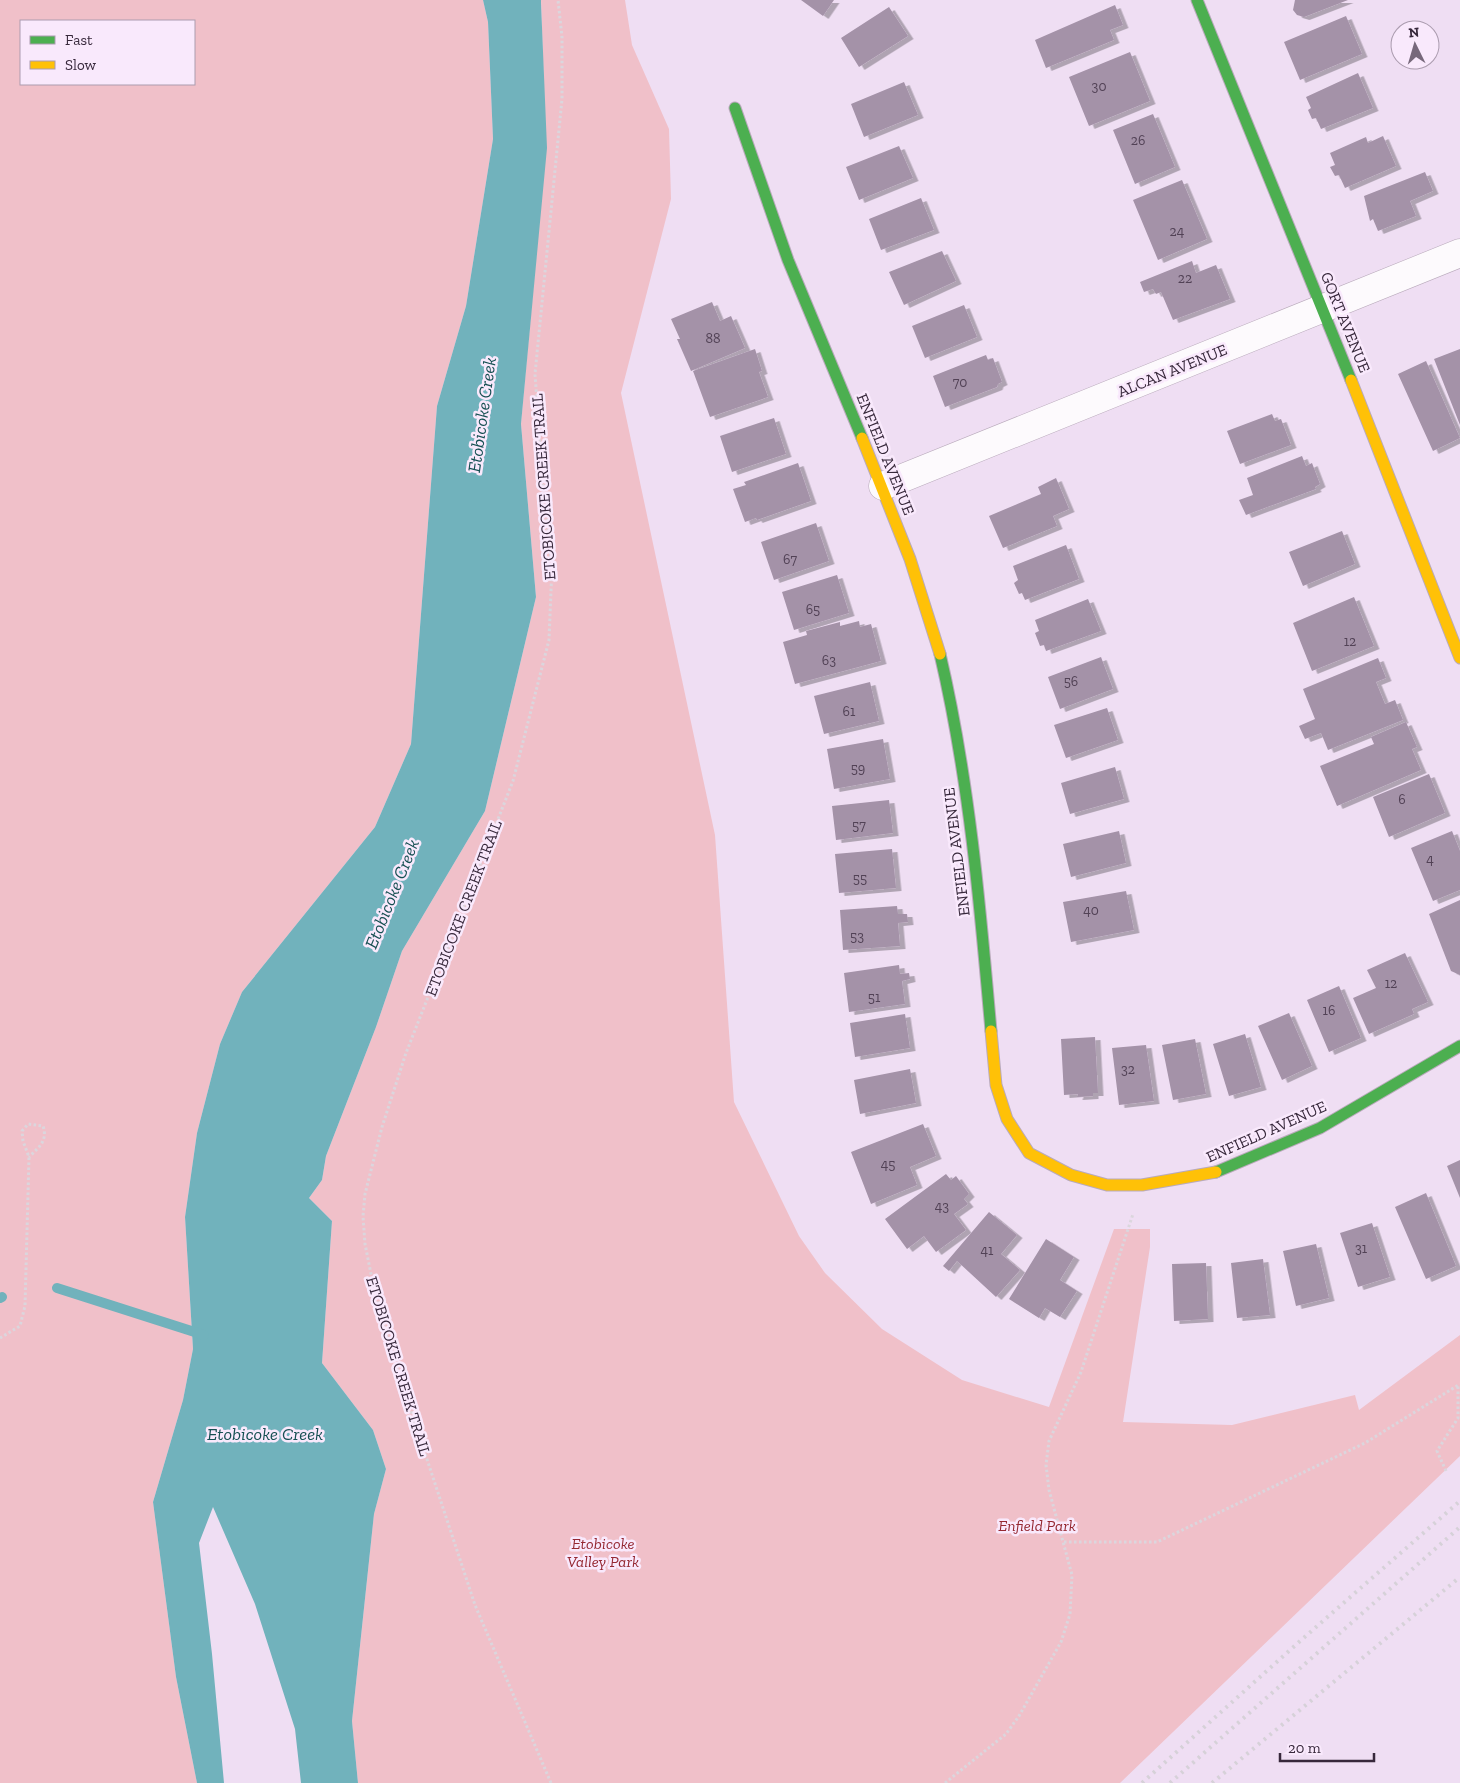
<svg xmlns="http://www.w3.org/2000/svg" width="1460" height="1783" font-family="'Zilla Slab',serif">
  <style>
    .green { fill: #f0c0c9; fill-rule: evenodd }
    .water { fill: #71b2bc }
    .lines { fill: none; stroke-linecap: round; stroke-linejoin: round }
    .stream { stroke: #71b2bc; stroke-width: 10 }
    .building { fill: #a492a8; filter: url(#shadow) }
    .street-casing { stroke: #b9aabb; stroke-width: 29 }
    .fast-casing { stroke: #b9aabb; stroke-width: 13 }
    .slow-casing { stroke: #b9aabb; stroke-width: 13 }
    .path { stroke: #dbd6dd; stroke-width: 3; stroke-dasharray: 2.5 2.5; stroke-linecap: butt }
    .street { stroke: #fdfafd; stroke-width: 28 }
    .fast { stroke: #4caf50; stroke-width: 11 }
    .slow { stroke: #ffc107; stroke-width: 11 }
    .rail { stroke: #d6d1d8; stroke-width: 4; stroke-dasharray: 2.5 5; stroke-linecap: butt }
    .labels { text-anchor: middle; stroke-width: 5; stroke-linejoin: round; paint-order: stroke }
    .number-label { font-size: 14px; fill: #524256 }
    .street-label { font-size: 16px; fill: #37283b; stroke: #f9e9fc }
    .park-label { font-size: 16px; font-style: italic; fill: #952832; stroke: #f9e9fc }
    .water-label { font-size: 18px; font-style: italic; fill: #154f52; stroke: #f9e9fc }
  </style>
  <defs>
    <filter id="shadow"><feDropShadow dx="5.5" dy="3" stdDeviation="0" flood-color="#0004"/></filter>
  </defs>
  <rect width="100%" height="100%" fill="#efdef3"/>
  <path class="green" d="M0 0H483L488 22 493 139 466 306 437 406 411 744 375 827 242 992 220 1044 197 1133 185 1217 193 1349 183 1400 153 1502 176 1677 197 1783H0ZM21 21H194V84H21Z
    M541 0H625L632 45 669 129 671 199 621 393 715 835 734 1102 799 1236 825 1273 882 1329 962 1380 1049 1407 1114 1229H1150V1247L1123 1422 1232 1425 1355 1395 1359 1410 1460 1335V1456L1120 1783H358L352 1721 374 1514 386 1469 373 1430 322 1363 332 1221 309 1198 322 1180 326 1156 376 1027 402 951 485 811 536 597 521 424 546 148Z"/>
  <path class="water" d="M483 0H541V3L547 148 521 424 536 597 485 811 402 951 376 1027 326 1156 322 1180 309 1198 332 1221 322 1363 373 1430 386 1469 374 1514 352 1721 358 1783H301L295 1729 255 1604 213 1507 199 1543 212 1654 224 1783H197L176 1677 153 1502 183 1400 193 1349 185 1217 197 1133 220 1044 242 992 375 827 411 744 437 406 466 306 493 139 488 22Z"/>
  <g class="lines">
    <path class="stream" d="M57 1288 204 1335
      M0 1298 2 1297"/>
  </g>
  <path class="building" d="M801 0H834L823 16Z
    M1295 0H1348L1304 17 1297 15 1293 10Z
    M1115 5 1123 25 1110 30 1114 40 1046 68 1035 40Z
    M889 7 908 36 859 67 841 38Z
    M1346 16 1362 54 1300 80 1284 42Z
    M1130 52 1150 101 1089 126 1069 77Z
    M1358 73 1373 108 1321 129 1316 118 1312 119 1308 110 1311 108 1306 97Z
    M904 82 918 115 864 137 851 104Z
    M1153 114 1175 167 1135 184 1113 130Z
    M1383 136 1396 166 1345 188 1339 175 1335 176 1330 167 1335 165 1330 153 1366 137 1368 143Z
    M899 146 913 178 859 200 846 167Z
    M1425 172 1433 191 1410 201 1416 216 1378 231 1373 219 1370 221 1364 196Z
    M1182 180 1207 239 1158 260 1133 200Z
    M921 198 934 230 881 250 869 219Z
    M942 251 956 281 904 305 889 272Z
    M1192 261 1196 273 1216 265 1230 299 1173 320 1161 292 1156 294 1153 289 1144 292 1140 282Z
    M712 302 720 321 731 316 745 348 691 371 677 339H680L671 319Z
    M964 305 977 337 925 358 912 326Z
    M755 349 762 371 759 372 768 397 710 417 693 371Z
    M1460 349V425L1434 359Z
    M986 355 988 360 993 358 1002 382 998 384 997 387 945 407 933 376Z
    M1426 361 1460 438 1433 451 1398 374Z
    M1272 414 1275 421 1281 419 1291 445 1240 464 1227 431Z
    M774 418 786 454 732 472 720 436Z
    M1302 456 1306 466 1312 463 1320 484 1315 487 1316 489 1246 515 1239 500 1253 495 1247 478Z
    M798 463 811 501 757 520 756 518 745 522 733 489 746 485 744 482Z
    M1056 478 1069 509 1053 516 1057 526 1003 548 989 516 1041 494 1038 487Z
    M816 523 829 561 774 580 761 542Z
    M1342 531 1355 564 1303 586 1289 552Z
    M1066 545 1079 579 1025 600 1022 593 1019 594 1014 583 1018 580 1013 566Z
    M837 575 849 613 794 630 782 592Z
    M1354 597 1374 646 1312 671 1293 623Z
    M1088 599 1101 631 1046 651 1044 645 1040 646 1035 633 1039 631 1035 620Z
    M859 621 860 627 871 624 881 661 795 684 783 642 807 635 806 631 840 622V626Z
    M1101 657 1113 689 1060 709 1048 677Z
    M1378 658 1386 678 1376 682 1385 704 1395 700 1403 720 1328 750 1321 733 1305 739 1299 726 1315 719 1303 689Z
    M870 682 879 721 824 734 814 696Z
    M1107 708 1118 740 1066 758 1054 725Z
    M1406 722 1417 747 1412 749 1421 770 1337 806 1320 766 1374 744 1371 737Z
    M883 739 890 779 834 789 827 749Z
    M1115 767 1124 799 1070 814 1061 783Z
    M1429 774 1445 813 1389 837 1373 797Z
    M889 800 893 833 836 840 832 806Z
    M1119 831 1126 863 1071 877 1063 844Z
    M1452 831 1460 851V890L1433 901 1411 848Z
    M892 849 896 888 839 893 835 854Z
    M1126 891 1134 930 1071 942 1063 902Z
    M1460 900V975L1451 971 1429 914Z
    M897 906 898 914H907L908 922 898 923 900 946 843 950 840 910Z
    M1405 953 1428 1002 1412 1009 1414 1014 1369 1034 1353 998 1376 988 1367 970Z
    M899 965 900 974 909 973 910 979 902 981 905 1004 849 1012 844 973Z
    M1339 986 1361 1038 1329 1052 1307 1000Z
    M1289 1013 1312 1066 1282 1080 1258 1026Z
    M905 1014 910 1048 855 1057 850 1023Z
    M1245 1034 1261 1087 1229 1096 1213 1044Z
    M1095 1037 1098 1093H1093V1096L1077 1097 1078 1094 1064 1095 1061 1039Z
    M1195 1039 1206 1094 1173 1100 1162 1045Z
    M1146 1045 1154 1101 1119 1105 1112 1048Z
    M910 1069 916 1103 860 1114 854 1080Z
    M923 1124 936 1156 910 1167 917 1185 871 1204 851 1152Z
    M1460 1160V1198L1447 1166Z
    M946 1174 951 1180 956 1176 969 1194 964 1199 968 1204 954 1214 966 1230 936 1252 924 1236 907 1249 885 1219Z
    M1426 1193 1456 1266 1426 1279 1395 1207Z
    M989 1212 1017 1235 1001 1254 1020 1270 996 1297 957 1261 949 1271 943 1266Z
    M1372 1223 1390 1277 1358 1287 1340 1233Z
    M1046 1239 1074 1257 1060 1280 1077 1291 1060 1317 1045 1308 1039 1318 1009 1299Z
    M1316 1244 1329 1298 1296 1306 1283 1251Z
    M1263 1259 1270 1315 1237 1318 1231 1263Z
    M1206 1263 1208 1319 1174 1321 1172 1264Z"/>
  <g class="lines">
    <defs>
      <path id="street" d="M883 486 1460 253"/>
      <path id="fast" d="M1197 0 1351 380
        M735 108 788 260 862 438
        M940 654C969 778 980 904 991 1031
        M1216 1172 1320 1128 1460 1046"/>
      <path id="slow" d="M1351 380 1460 658
        M862 438 910 559 940 654
        M991 1031 996 1085 1007 1119 1029 1153 1071 1175 1107 1185H1142L1216 1172"/>
    </defs>
    <use href="#street" class="street-casing"/>
    <use href="#fast" class="fast-casing"/>
    <use href="#slow" class="slow-casing"/>
    <path class="path" d="M0 1338 20 1326 25 1306 29 1157 23 1141 22 1131 28 1124 43 1126C48 1141 39 1147 29 1157
      M1446 1471 1437 1451 1458 1418V1386
      M1064 1542H1157L1365 1443 1460 1384
      M551 1783 475 1605 388 1341 372 1279 365 1244 363 1216 365 1194 382 1127 406 1053 513 781 549 640 552 566 543 488 535 374 562 99V37L558 0
      M945 1783 1006 1734 1019 1716 1061 1642 1070 1614 1072 1575 1049 1490 1046 1465 1049 1441 1081 1372 1133 1214"/>
    <use href="#street" class="street"/>
    <use href="#fast" class="fast"/>
    <use href="#slow" class="slow"/>
    <path class="rail" d="M1142 1783 1299 1642 1460 1501
      M1170 1783 1460 1527
      M1212 1783 1460 1577"/>
  </g>
  <g class="labels">
    <g class="number-label">
      <text x="1099" y="91">30</text>
      <text x="1138" y="145">26</text>
      <text x="1177" y="236">24</text>
      <text x="1185" y="283">22</text>
      <text x="713" y="343">88</text>
      <text x="960" y="387">70</text>
      <text x="790" y="564">67</text>
      <text x="813" y="614">65</text>
      <text x="1350" y="646">12</text>
      <text x="829" y="665">63</text>
      <text x="1071" y="686">56</text>
      <text x="849" y="716">61</text>
      <text x="858" y="773">59</text>
      <text x="1402" y="804">6</text>
      <text x="859" y="830">57</text>
      <text x="1430" y="864">4</text>
      <text x="860" y="883">55</text>
      <text x="1091" y="915">40</text>
      <text x="857" y="941">53</text>
      <text x="1391" y="988">12</text>
      <text x="874" y="1002">51</text>
      <text x="1329" y="1015">16</text>
      <text x="1128" y="1074">32</text>
      <text x="888" y="1169">45</text>
      <text x="942" y="1211">43</text>
      <text x="1361" y="1253">31</text>
      <text x="987" y="1255">41</text>
    </g>
    <g class="street-label">
      <text transform="translate(1346 322) rotate(68)" y="6">GORT AVENUE</text>
      <text transform="translate(1172 370) rotate(-22)" y="6">ALCAN AVENUE</text>
      <text transform="translate(886 454) rotate(68)" y="6">ENFIELD AVENUE</text>
      <text transform="translate(543 487) rotate(-94)" y="6">ETOBICOKE CREEK TRAIL</text>
      <text transform="translate(956 852) rotate(-97)" y="6">ENFIELD AVENUE</text>
      <text transform="translate(463 908) rotate(-69)" y="6">ETOBICOKE CREEK TRAIL</text>
      <text transform="translate(1266 1131) rotate(-24)" y="6">ENFIELD AVENUE</text>
      <text transform="translate(399 1366) rotate(73)" y="6">ETOBICOKE CREEK TRAIL</text>
    </g>
    <g class="park-label">
      <text x="1037" y="1531">Enfield Park</text>
      <text x="603" y="1549">Etobicoke<tspan x="603" dy="18">Valley Park</tspan></text>
    </g>
    <g class="water-label">
      <text transform="translate(482 415) rotate(-82)" y="6">Etobicoke Creek</text>
      <text transform="translate(392 894) rotate(-68)" y="6">Etobicoke Creek</text>
      <text x="265" y="1440">Etobicoke Creek</text>
    </g>
  </g>
  <rect x="20" y="20" width="175" height="65" fill="#f9e9fc" stroke="#ab9caf"/>
  <rect x="30" y="36" width="25" height="8" fill="#4caf50" stroke="#ab9caf"/>
  <text x="65" y="45" font-size="15" fill="#37283b">Fast</text>
  <rect x="30" y="61" width="25" height="8" fill="#ffc107" stroke="#ab9caf"/>
  <text x="65" y="70" font-size="15" fill="#37283b">Slow</text>
  <g transform="translate(1415 45) rotate(355)"><circle r="24" fill="#f9e9fc" stroke="#ab9caf"/>
  <path d="M0-4L9 19L0 12L-9 19Z" fill="#77687b"/>
  <text y="-8" font-size="14" font-weight="bold" text-anchor="middle" fill="#37283b">N</text>
  </g>
  <path d="M1280 1753v8h94v-8" fill="none" stroke="#37283b" stroke-width="2.5"/>
  <text x="1288" y="1753" font-size="15" fill="#37283b" stroke="#f9e9fc" stroke-width="4" paint-order="stroke">20 m</text>
</svg>
